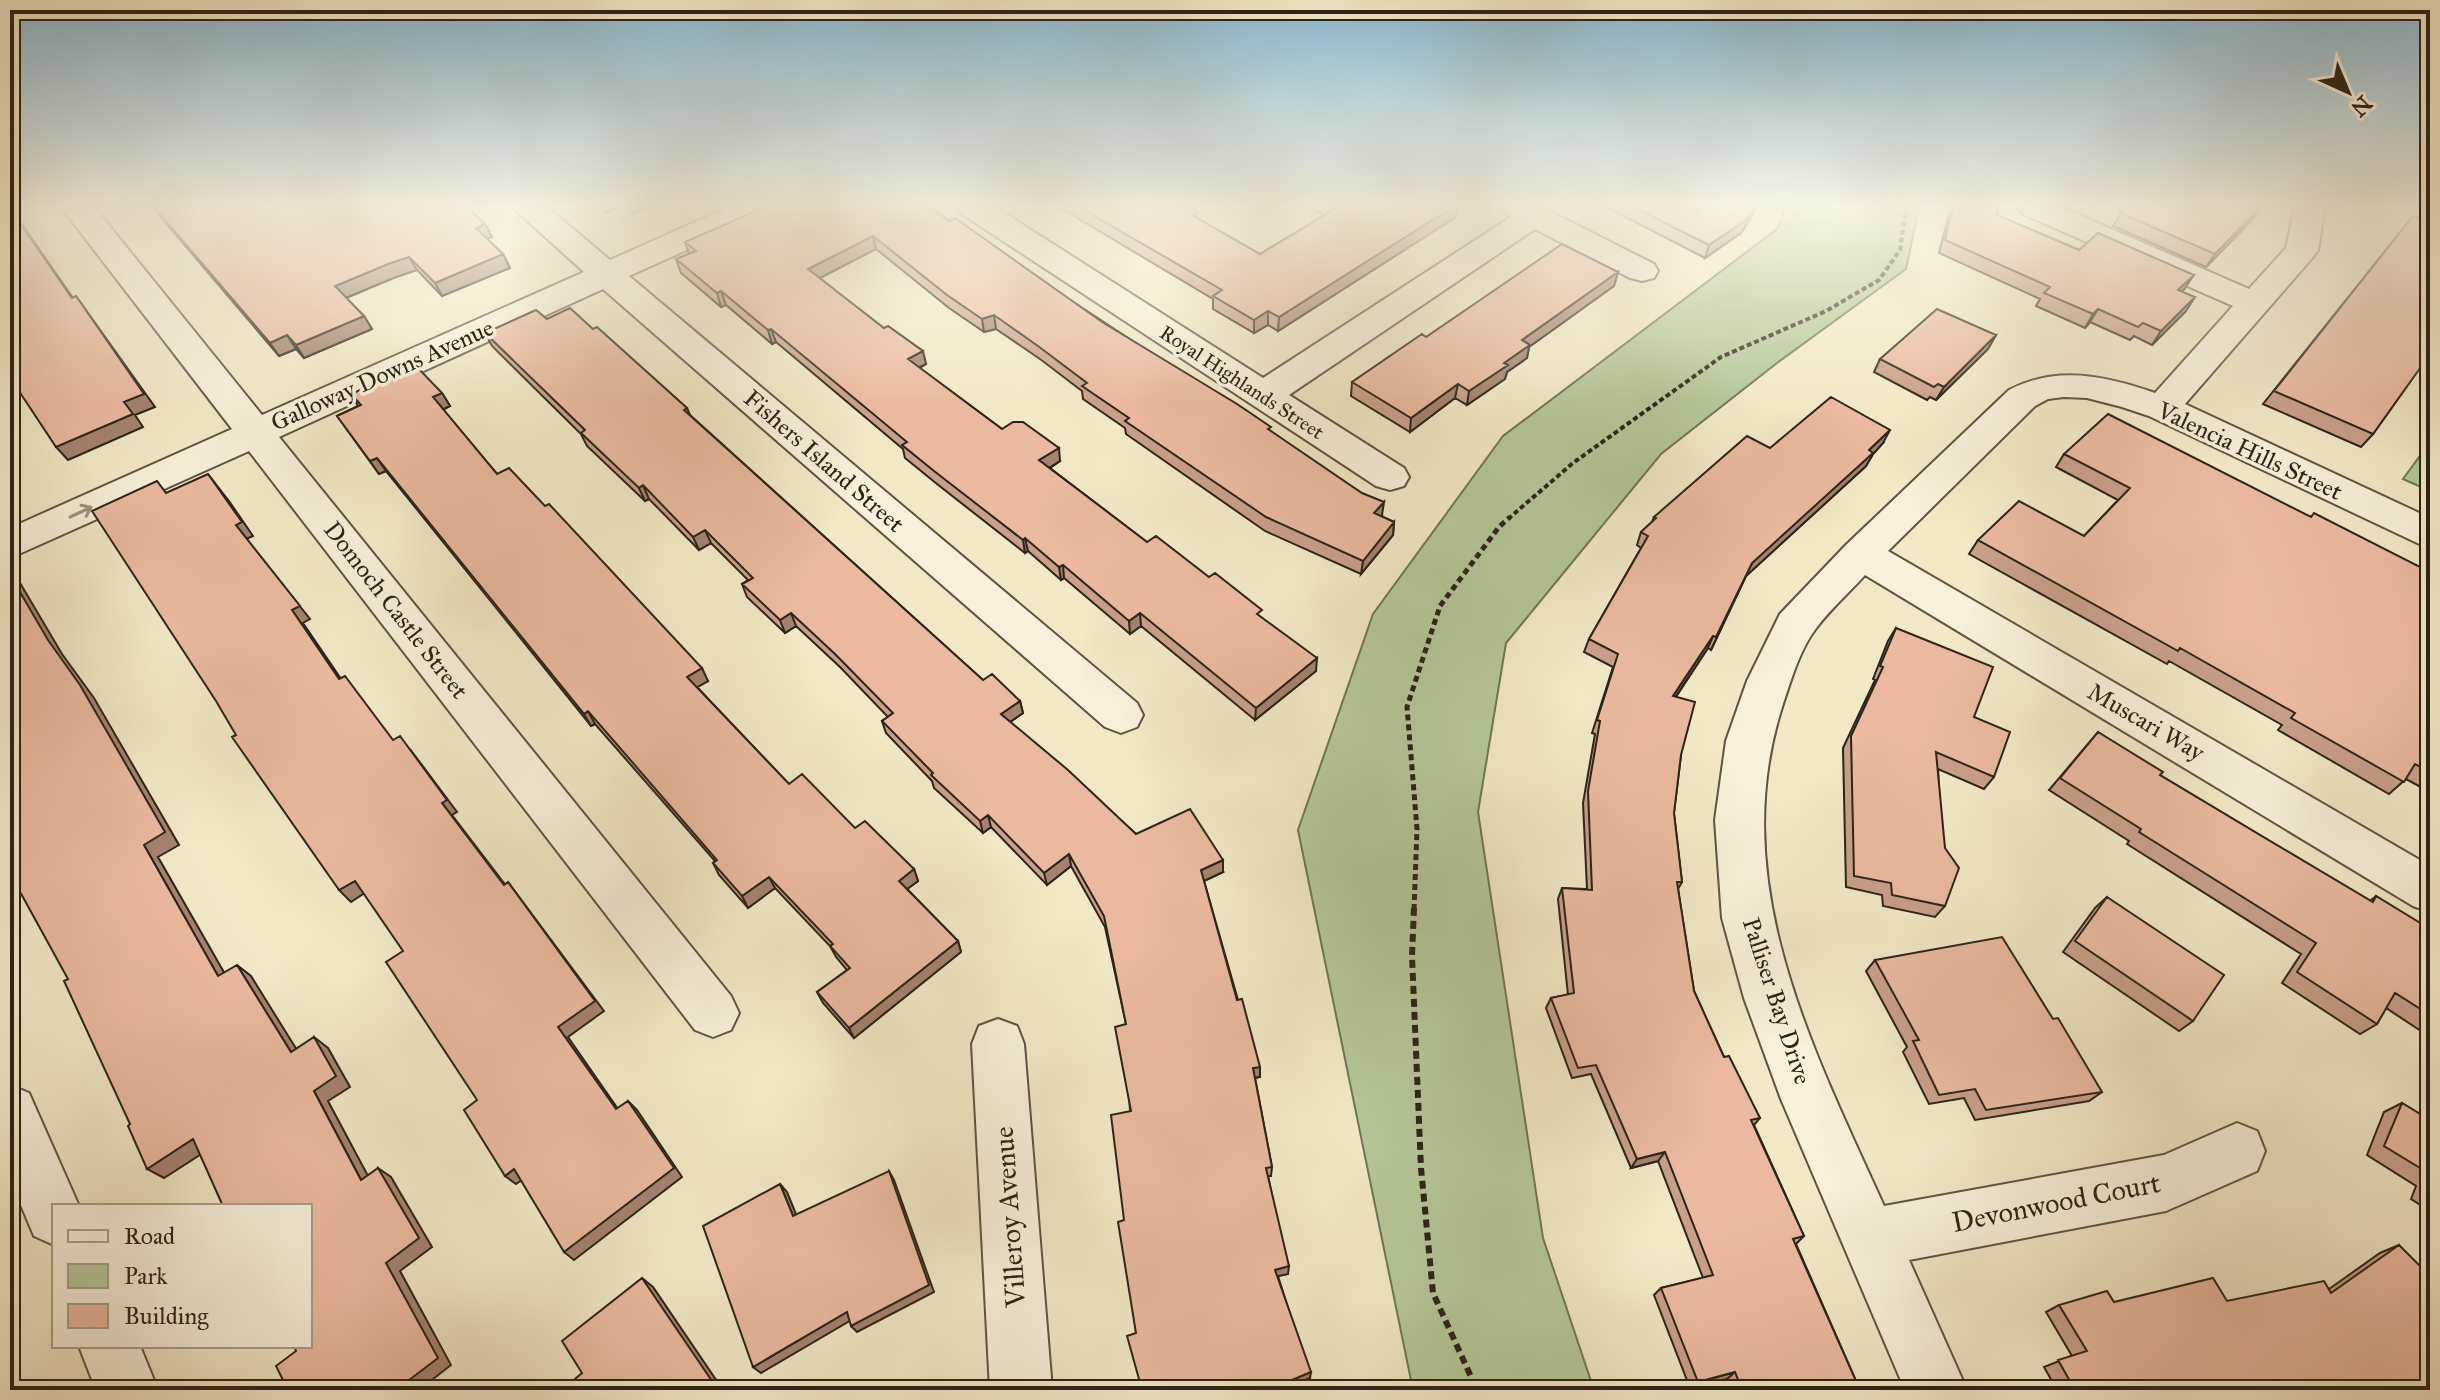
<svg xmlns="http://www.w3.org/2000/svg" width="2440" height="1400" font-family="'IM FELL Great Primer',serif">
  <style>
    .green { fill: #b5c799; stroke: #707558; stroke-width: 2 }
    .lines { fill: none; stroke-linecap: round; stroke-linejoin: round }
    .street-casing { stroke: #5e5444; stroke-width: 4 }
    .path-far2 { stroke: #2c2318; stroke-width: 4; stroke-dasharray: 5 3; stroke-linecap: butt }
    .path-far1 { stroke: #2c2318; stroke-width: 5; stroke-dasharray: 6 4; stroke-linecap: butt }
    .path { stroke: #2c2318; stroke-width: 6; stroke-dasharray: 8 5; stroke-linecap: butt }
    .street { fill: #f7f0da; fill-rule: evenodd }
    .wall { fill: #c99f89; stroke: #2c2318; stroke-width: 2 }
    .shaded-wall { fill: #a4826f; stroke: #2c2318; stroke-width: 2 }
    .building { fill: #eab99f; stroke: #2c2318; stroke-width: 2 }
    .oneway { stroke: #9c9483 }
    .labels { text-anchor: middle; stroke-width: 7; stroke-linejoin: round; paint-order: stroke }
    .far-street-label { font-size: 20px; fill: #2c2318; stroke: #f7f0da }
    .street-label { font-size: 24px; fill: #2c2318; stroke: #f7f0da }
    .near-street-label { font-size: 28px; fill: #2c2318; stroke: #f7f0da }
  </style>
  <rect width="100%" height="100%" fill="#f2e8c6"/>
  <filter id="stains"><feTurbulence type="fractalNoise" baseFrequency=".0025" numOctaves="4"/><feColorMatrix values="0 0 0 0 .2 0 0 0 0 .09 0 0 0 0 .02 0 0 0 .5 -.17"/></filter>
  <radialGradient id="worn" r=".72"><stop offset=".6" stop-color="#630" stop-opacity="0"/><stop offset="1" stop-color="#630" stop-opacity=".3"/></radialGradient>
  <path class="green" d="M1786 207H1919L1906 269 1777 363 1661 454 1506 643 1478 812 1543 1238 1594 1390H1413L1298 830 1373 614 1503 436 1777 229Z
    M2430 442V491L2403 479Z"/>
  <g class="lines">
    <defs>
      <path id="street" d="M61 207H94L262 415 584 272 512 207H547L610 260 729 207H771L766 214 629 276 1137 703 1143 715 1137 727 1121 733 1105 727 603 289 279 437 731 996 739 1013 731 1030 713 1037 695 1030 249 451 10 558V528L232 429Z
        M957 207H995L1263 378 1511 217 1500 207H1541L1654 264 1658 271 1654 278 1642 281 1630 278 1535 229 1289 395 1404 468 1409 477 1404 486 1390 490 1376 486 962 214Z
        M2018 207H2061L2249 289 2286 248 2295 207H2325L2318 250 2313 257 2185 404 2430 518V549L2149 416 2122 407 2087 398 2064 397 2048 399 2035 406 1888 551 2430 866V912L2413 906 1865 575C1848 594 1826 613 1812 634 1798 655 1790 683 1782 707 1726 883 1813 1049 1884 1206L2164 1155 2237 1123 2257 1131 2265 1151 2257 1171 2166 1211 1909 1260 1967 1390H1905L1781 1099 1744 998 1722 918 1715 820 1726 741 1747 681 1780 614 1847 544 2009 390C2057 365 2106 376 2155 393L2233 306 2023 214Z
        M998 1019 1017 1026 1024 1044 1052 1390H990L972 1044 979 1026Z
        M10 1085 29 1093 79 1206H54V1245L34 1236 10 1179Z
        M79 1346H140L158 1390H96Z"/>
    </defs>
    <use href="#street" class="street-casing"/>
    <path class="path-far2" d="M1508 519 1573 463 1721 357 1826 311 1879 280 1900 250 1906 207"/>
    <path class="path-far1" d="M1414 910 1417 829 1407 707 1440 606 1499 527 1510 517"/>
    <path class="path" d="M1414 908 1412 956 1421 1168 1433 1293 1477 1390"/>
    <use href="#street" class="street"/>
  </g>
  <path class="wall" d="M152 207H262L265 211 485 224 492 237 487 239 503 254 510 268 442 296 417 270 396 277 346 298 364 316 372 329 304 358 296 349 279 356Z
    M929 207 1271 432 1382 515 1381 516 1394 522 1393 535 1361 574 1265 531 1126 434 1125 428 1083 399 1082 391 1040 359 996 329 984 332 949 308 876 249 820 278 926 364 920 368 1002 429 1060 461 1050 468 1147 542 1262 618 1316 671 1255 720 1141 626 1130 634 1064 578 1061 580 1028 551 1025 553 937 484 905 458 903 449 776 342 772 344 726 305 721 307 681 273 676 259 689 254 685 242Z
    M1060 207H1191L1199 219 1260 254 1325 215 1307 207H1458L1456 217 1278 331 1268 325 1254 333 1213 309V299L1084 222Z
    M1606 207H1757L1741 233 1705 258Z
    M1951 207H1998L1997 215 2079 250 2185 288 2182 292 2186 311 2152 345 2134 336 2130 340 2090 322 2085 328 2036 306 2040 299 1939 253Z
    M2110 207H2258L2260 208 2251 221 2206 267 2113 226 2122 212Z
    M2413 216 2430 222V363L2425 361 2373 434 2361 447 2263 404Z
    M1618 272 1614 286 1529 347 1527 358 1507 372 1505 379 1467 405 1455 398 1410 432 1351 396 1352 382 1426 337Z
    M547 319 687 408 690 415 983 680 1020 701 1023 713 1010 722 1136 834 1223 872 1204 881 1260 1077 1255 1078 1272 1167 1271 1176H1268L1288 1274 1278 1276 1310 1378 1290 1386 1136 1333 1124 1220 1130 1112 1126 1024 1105 927 1071 866 1047 885 991 827 983 833 934 788 932 781 886 733 882 721 888 717 840 667 796 626 785 633 747 597 742 584 748 580 711 543 699 550 649 499 645 501 587 446 581 434 492 346 485 333Z
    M1996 335 1988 349 1936 400 1930 397 1927 400 1874 372 1880 359Z
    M442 393 450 406 443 410 497 474 708 681 697 687 789 784 914 869 918 881 907 889 958 941 961 952 854 1038 823 1003 817 992 847 970 836 957 830 946 775 888 748 908 719 875 713 863 715 861 595 724 591 726 386 471 379 474 337 416 358 406 351 394Z
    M1883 443 1873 454 1866 466 1746 576 1711 650 1708 648 1676 697 1681 755 1674 813 1682 882 1678 889 1694 991 1724 1057 1760 1118 1754 1125 1804 1236 1796 1244 1860 1390H1731L1727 1379 1690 1388 1654 1295 1661 1288 1703 1278 1658 1161 1631 1168 1591 1074 1572 1078 1546 1008 1551 998 1568 995 1558 899 1562 888 1587 889 1583 803 1595 734 1592 733 1613 667 1584 652 1589 639 1641 548 1637 545 1641 532 1652 522 1654 517 1770 448Z
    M2064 454 2311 517 2430 572V792L2406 779 2389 794 2278 730 2282 725 2169 661 2167 664 1969 554 1978 540 2084 536 2118 500 2056 467Z
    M1896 628 1974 717 1994 777 1984 789 1938 769 1945 906 1935 917 1883 906 1882 895 1846 887 1843 748 1875 680 1873 679 1888 641Z
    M2098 732 2160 775 2370 901 2376 896 2430 936V1037L2386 1008 2377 1024 2360 1034 2282 983 2301 954 2127 844 2129 841 2049 790Z
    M2107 897 2193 1021 2179 1031 2063 952 2095 908Z
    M1875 960 2053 1019 2102 1092 2089 1101 1975 1120 1964 1098 1929 1104 1903 1052 1907 1047 1866 971Z
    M2402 1103 2430 1120V1211L2411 1199 2416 1186 2367 1155 2384 1112Z
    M2399 1245 2430 1390H2057L2044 1367 2072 1356 2046 1312 2059 1305 2114 1302 2227 1301 2329 1289 2380 1253Z"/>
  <path class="shaded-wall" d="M10 207 82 311 72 298Z
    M603 207H620L605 213Z
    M630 207H650L633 214Z
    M1449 207H1458L1456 217 1278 331 1279 317Z
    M1754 207H1757L1741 233 1705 258 1709 245Z
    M2260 208 2251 221 2206 267 2215 254Z
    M485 224 492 237 482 241 476 228Z
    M873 236 876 249 812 282 808 269Z
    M503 254 510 268 442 296 435 283Z
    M409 257 417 270 396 277 343 299 335 286 388 264Z
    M1618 272 1614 286 1529 347 1527 358 1507 372 1505 379 1467 405 1469 391 1522 340Z
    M2194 275 2185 288 2169 303 2178 290Z
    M721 291 726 305 721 307 717 293Z
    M76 296 155 407 135 415 143 427 68 460 56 447 124 402Z
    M2195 297 2186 311 2152 345 2161 331Z
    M2098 309 2090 322 2085 328 2093 314Z
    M1268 311V325L1254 333V320Z
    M994 315 996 329 984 332 982 319Z
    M364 316 372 329 304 358 296 345Z
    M771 329 776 342 772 344 768 330Z
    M287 335 296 349 279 356 270 343Z
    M1996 335 1988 349 1936 400 1944 387Z
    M923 351 926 364 911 372 908 359Z
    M11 379 23 392 20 394 10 383V380Z
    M1458 384 1455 398 1410 432 1411 418Z
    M442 393 450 406 440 411 433 397Z
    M1890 430 1883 443 1873 454 1866 466 1746 576 1711 650 1752 563Z
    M1059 448 1060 461 1041 473 1039 460Z
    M377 458 386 471 379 474 370 461Z
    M208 474 229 501 253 536 246 539 310 619 303 623 350 692 339 679 292 610 236 525Z
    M643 485 649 499 645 501 639 488Z
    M1384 502 1382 515 1373 527 1374 513Z
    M1394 522 1393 535 1361 574 1363 561Z
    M705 530 711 543 699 550 693 537Z
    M1025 538 1028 551 1025 553 1023 540Z
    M1063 565 1064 578 1061 580 1059 567Z
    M10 566 62 654 94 698 179 845 158 857 233 988 218 976 144 845 10 575Z
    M791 613 796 626 785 633 780 620Z
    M1140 613 1141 626 1130 634 1129 621Z
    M1713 636 1708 648 1668 708 1673 696Z
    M1317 658 1316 671 1255 720 1256 708Z
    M702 668 708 681 694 689 687 677Z
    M1020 701 1023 713 1003 727 1001 714Z
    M588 711 595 724 591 726 584 714Z
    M410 749 457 812 452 815 514 896 442 803Z
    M988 815 991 827 983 833 980 821Z
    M1069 854 1071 866 1047 885 1044 873Z
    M1223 860V872L1202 882 1201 870Z
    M914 869 918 881 903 892 899 881Z
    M769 877 775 888 748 908 742 896Z
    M355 881 366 892 351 902 339 890Z
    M508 882 604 1011 568 1037 625 1119 616 1109 558 1027Z
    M958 941 961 952 854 1038 849 1028Z
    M237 965 251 976 305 1063 291 1052Z
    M314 1037 328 1048 350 1087 328 1101 375 1189 361 1180 314 1091Z
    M1260 1067V1077L1253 1078V1068Z
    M628 1101 637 1110 682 1177 574 1260 564 1252Z
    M193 1139 209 1149 164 1178 147 1169Z
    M1665 1152 1658 1161 1631 1168 1637 1159Z
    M378 1168 391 1177 432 1247 400 1271 451 1365 419 1390H396Z
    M514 1169 525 1178 516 1184 505 1176Z
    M889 1171 894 1180 934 1292 857 1332 851 1326Z
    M780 1184 787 1192 800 1224 793 1216Z
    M1289 1266 1288 1274 1274 1277 1275 1270Z
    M642 1278 653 1287 723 1390H710Z
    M847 1312 853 1319 761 1373 753 1367Z
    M1311 1372 1310 1378 1288 1387 1289 1381Z
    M1735 1372 1727 1379 1690 1388 1698 1382Z"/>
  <path class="building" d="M154 207H262L265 211 275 207H467L485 224 476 228 503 254 435 283 409 257 388 264 335 286 364 316 296 345 287 335 270 343Z
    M765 207H929L949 221 955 218 1102 322 1237 404 1271 427 1268 429 1362 493 1384 502 1374 513 1394 522 1363 561 1266 517 1125 421 1129 418 1082 386 1087 383 1038 346 994 315 982 319 947 295 873 236 808 269 884 328 888 326 923 351 908 359 1002 429 1013 422H1023L1059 448 1039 460 1147 542 1156 536 1209 577 1215 573 1262 610 1257 614 1317 658 1256 708 1140 613 1129 621 1063 565 1059 567 1025 538 1023 540 934 471 902 445 907 442 771 329 768 330 721 291 717 293 676 259 696 251 685 242Z
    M1079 207H1191L1198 212 1192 215 1260 254 1338 207H1453L1279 317 1268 311 1254 320 1213 296 1222 290Z
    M1633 207H1754L1746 220 1709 245Z
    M1953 207H1998L1997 215 2079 250 2098 233 2194 275 2178 290 2195 297 2161 331 2143 323 2138 327 2098 309 2093 314 2044 293 2050 287 1945 240Z
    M2128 207H2258L2260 208 2215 254 2120 213Z
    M10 209 72 298 76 296 144 394 124 402 133 414 56 447 11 379 10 380Z
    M2413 216 2430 222V354L2373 434 2274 391Z
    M1562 244 1618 272 1522 340 1530 345 1504 363 1508 365 1469 391 1458 384 1411 418 1352 382 1422 334 1426 337Z
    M570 308 593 329 597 327 687 408 684 410 983 680 992 674 1020 701 1001 714 1068 770 1136 834 1190 809 1223 860 1201 870 1237 1000 1242 999 1260 1067 1253 1068 1272 1167 1266 1168 1289 1266 1275 1270 1311 1372 1289 1381 1291 1390H1142L1127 1336 1136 1333 1118 1222 1124 1220 1111 1115 1131 1111 1115 1027 1126 1024 1104 916 1069 854 1044 873 988 815 980 821 931 775 933 773 882 721 893 713 835 654 791 613 780 620 742 584 753 578 705 530 693 537 643 485 639 488 581 433 585 430 485 333 536 310 547 319Z
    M1937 309 1996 335 1944 387 1938 384 1934 387 1880 359Z
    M415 365 442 393 433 397 497 474 509 468 545 506 549 504 702 668 687 677 789 784 802 774 855 828 865 821 914 869 899 881 958 941 849 1028 817 992 850 968 830 946 833 944 769 877 742 896 713 863 717 860 588 711 584 714 377 458 370 461 337 416 361 405 351 394Z
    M1831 397 1890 430 1869 450 1873 453 1752 563 1716 637 1713 636 1673 696 1695 702 1681 755 1674 813 1682 882H1677L1694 991 1724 1057 1729 1056 1760 1118 1751 1120 1804 1236 1793 1239 1860 1390H1742L1735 1372 1698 1382 1661 1288 1713 1275 1665 1152 1637 1159 1596 1065 1578 1068 1551 998 1574 993 1562 888 1592 890 1588 791 1600 721 1597 720 1618 654 1589 639 1648 536 1641 532 1656 518 1654 517 1747 436 1770 448Z
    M2108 414 2311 517 2314 513 2430 572V772L2415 764 2404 782 2291 718 2295 713 2180 648 2178 651 1978 540 2019 501 2084 536 2130 488 2064 454Z
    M208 474 242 522 236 525 300 606 292 610 339 679 345 676 393 740 400 736 447 800 442 803 504 885 508 882 595 1001 558 1027 616 1109 628 1101 674 1168 564 1252 514 1169 505 1176 464 1110 477 1100 386 962 403 951 355 881 339 890 232 737 236 735 216 701 92 511 157 481 166 493Z
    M10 575 48 640 80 685 165 832 144 845 218 976 237 965 291 1052 314 1037 336 1076 314 1091 361 1180 378 1168 419 1238 386 1263 438 1358 396 1390H288L276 1366 296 1351 294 1346H310V1206H219L222 1204 193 1139 147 1169 128 1126 130 1124 64 981 68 979 19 890 16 892 10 879Z
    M1896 628 1993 667 1974 717 2010 732 1994 777 1936 752 1945 848 1959 868 1945 906 1892 895 1891 883 1854 876 1851 736 1883 667 1880 666Z
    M2098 732 2163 772 2160 775 2260 835 2373 902 2376 896 2430 929 2429 935 2430 936V1015L2395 993 2377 1024 2297 972 2316 943 2139 832 2141 829 2060 778Z
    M2107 897 2224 975 2193 1021 2075 941Z
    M2002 937 2053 1019 2058 1018 2102 1092 1986 1110 1975 1089 1939 1095 1913 1041 1919 1040 1875 960Z
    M2402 1103 2430 1120V1174L2384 1146Z
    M889 1171 929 1285 851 1326 847 1312 753 1367 703 1226 780 1184 793 1216Z
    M2399 1245 2430 1276V1390H2075L2058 1360 2087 1351 2059 1305 2107 1291 2114 1302 2213 1278 2227 1301 2324 1281 2331 1293Z
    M642 1278 716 1387 710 1390H562L582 1373 562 1341Z"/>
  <defs><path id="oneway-shaft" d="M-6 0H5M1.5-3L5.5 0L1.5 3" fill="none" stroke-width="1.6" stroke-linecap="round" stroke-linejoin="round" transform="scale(2)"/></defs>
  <use class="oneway" href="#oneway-shaft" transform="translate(81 512) rotate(-25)"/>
  <linearGradient id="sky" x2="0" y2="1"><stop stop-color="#89b9d2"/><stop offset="0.51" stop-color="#f9f5e5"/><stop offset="1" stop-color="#f9f5e5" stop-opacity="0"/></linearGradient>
  <rect width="2440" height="403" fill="url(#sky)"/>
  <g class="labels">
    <g class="far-street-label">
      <text transform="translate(1242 382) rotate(33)" y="7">Royal Highlands Street</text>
    </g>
    <g class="street-label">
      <text transform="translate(382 375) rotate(-24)" y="8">Galloway Downs Avenue</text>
      <text transform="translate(2250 451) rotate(25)" y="8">Valencia Hills Street</text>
      <text transform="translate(824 461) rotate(41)" y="8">Fishers Island Street</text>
      <text transform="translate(396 610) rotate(52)" y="8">Domoch Castle Street</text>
      <text transform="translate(2146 722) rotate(30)" y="8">Muscari Way</text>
      <text transform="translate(1777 1001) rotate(72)" y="8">Palliser Bay Drive</text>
    </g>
    <g class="near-street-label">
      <text transform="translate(2056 1202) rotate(-11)" y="10">Devonwood Court</text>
      <text transform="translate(1009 1217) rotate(-94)" y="10">Villeroy Avenue</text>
    </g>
  </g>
  <rect width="2440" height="1400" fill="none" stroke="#f2e8c6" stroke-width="40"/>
  <rect x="12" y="12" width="2416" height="1376" fill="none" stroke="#2c2318" stroke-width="4"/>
  <rect x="20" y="20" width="2400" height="1360" fill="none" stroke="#2c2318" stroke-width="2"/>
  <rect x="52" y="1204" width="260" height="144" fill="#f7f0da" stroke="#a69e8c" stroke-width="2"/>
  <rect x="68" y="1230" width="40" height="12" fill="#f7f0da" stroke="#a69e8c" stroke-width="2"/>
  <text x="124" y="1244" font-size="24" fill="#2c2318">Road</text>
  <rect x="68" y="1264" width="40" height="24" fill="#b5c799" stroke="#a69e8c" stroke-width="2"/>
  <text x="124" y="1284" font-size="24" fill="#2c2318">Park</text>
  <rect x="68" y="1304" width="40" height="24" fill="#eab99f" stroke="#a69e8c" stroke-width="2"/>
  <text x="124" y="1324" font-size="24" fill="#2c2318">Building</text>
  <g transform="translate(2348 92) rotate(136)" stroke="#f7f0da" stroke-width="6" paint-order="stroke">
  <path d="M0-6L14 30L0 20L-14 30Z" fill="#2c2318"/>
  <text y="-12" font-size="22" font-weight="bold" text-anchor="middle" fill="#2c2318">N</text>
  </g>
  <rect width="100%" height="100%" filter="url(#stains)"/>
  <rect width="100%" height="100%" fill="url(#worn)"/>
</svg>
